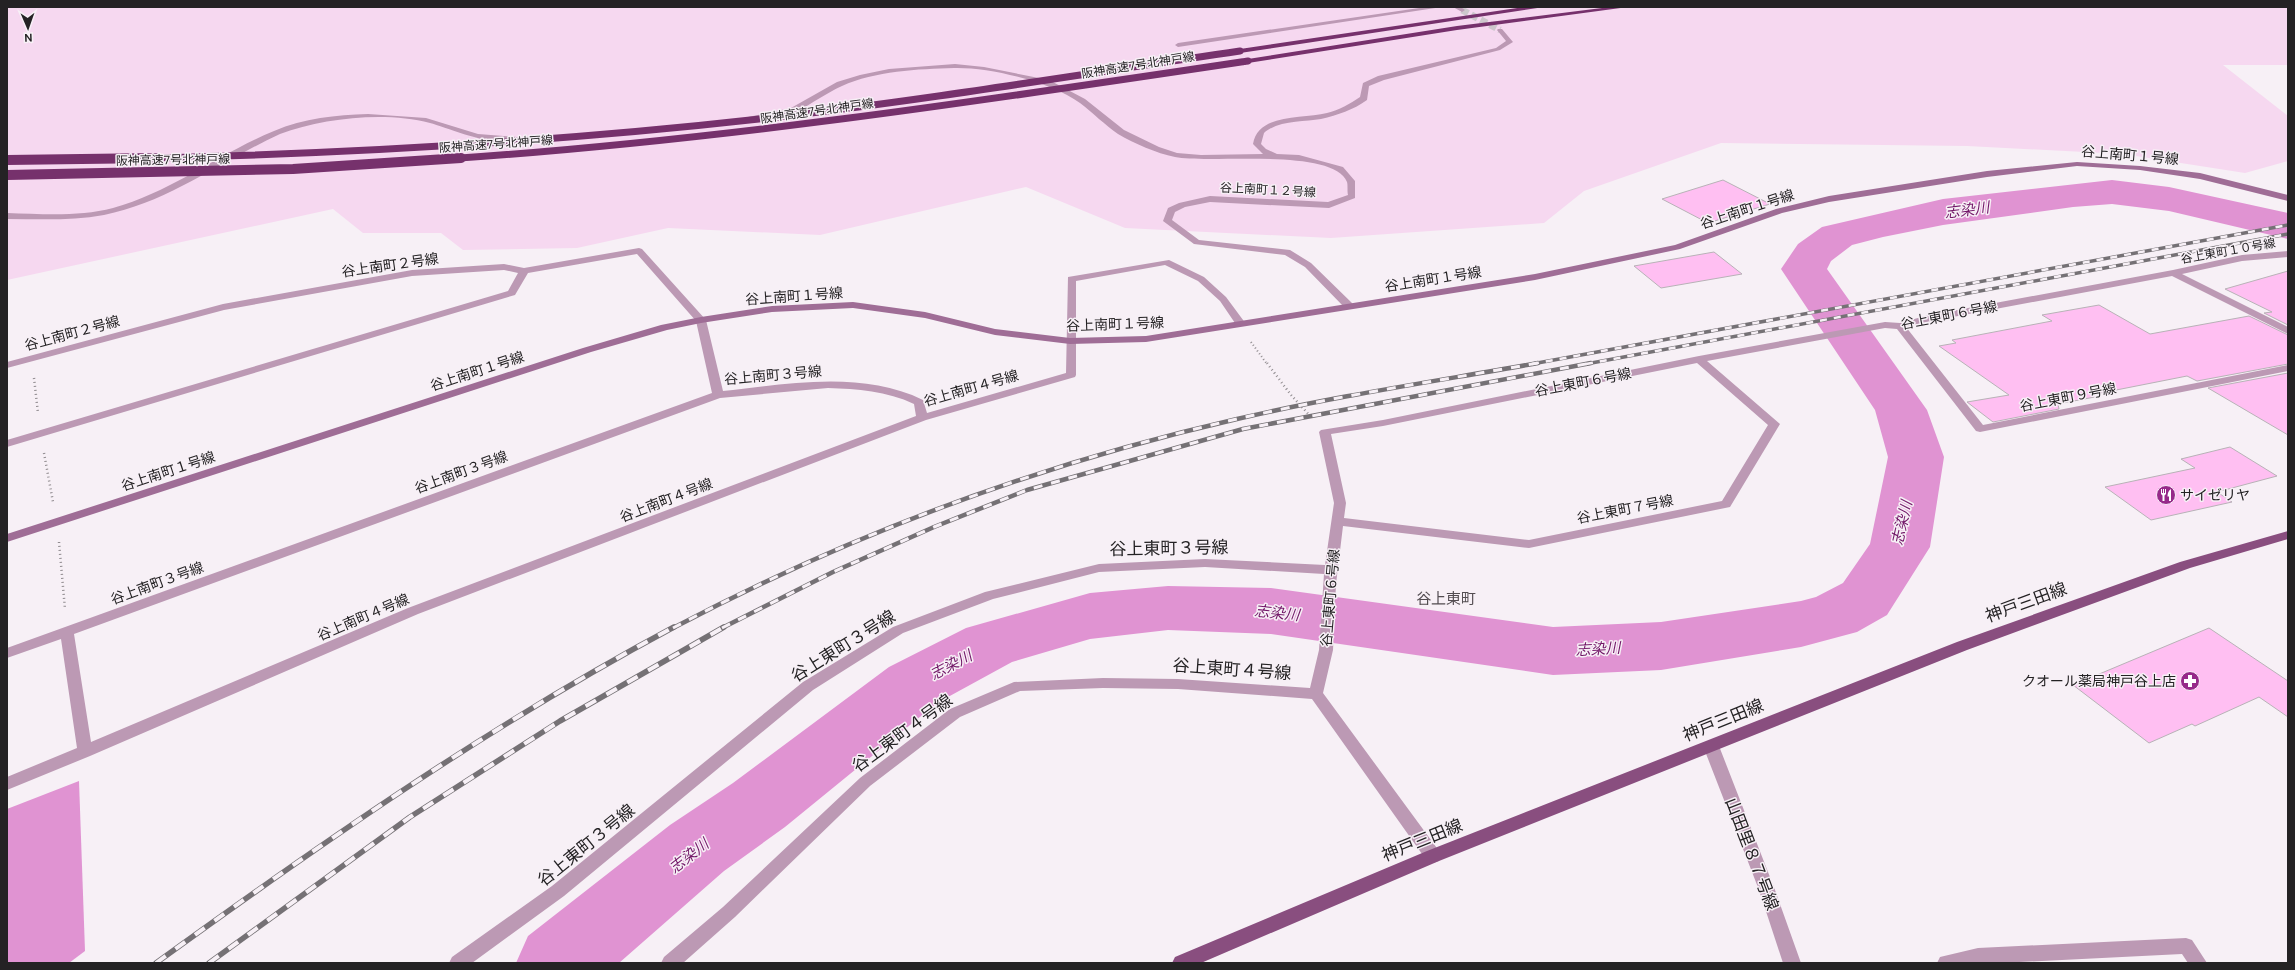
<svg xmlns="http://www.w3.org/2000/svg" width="2295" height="970" font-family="'DM Sans','Noto Sans JP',sans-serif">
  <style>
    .green { fill: #f6d8f0 }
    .water { fill: #e093d2 }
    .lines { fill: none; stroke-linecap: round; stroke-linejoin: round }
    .river { fill: #e093d2; fill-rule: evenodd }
    .building { fill: #ffbff2; stroke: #b8b2b7 }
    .street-tunnel { stroke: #cdc7cc; stroke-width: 7; stroke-dasharray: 7 3.5; stroke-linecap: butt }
    .path-far1 { stroke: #918c90; stroke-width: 2; stroke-dasharray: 1 2.5; stroke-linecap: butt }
    .path { stroke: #918c90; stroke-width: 2.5; stroke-dasharray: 1 3; stroke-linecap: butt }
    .lane { fill: #bc99b4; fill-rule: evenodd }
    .street { fill: #bc99b4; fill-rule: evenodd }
    .secondary { fill: #9f6d96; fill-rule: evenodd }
    .primary { fill: #894e7f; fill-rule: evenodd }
    .highway { fill: #76316c; fill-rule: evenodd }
    .rail-far2-casing { stroke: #757175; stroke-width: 3.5 }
    .rail-far1-casing { stroke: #757175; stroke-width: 4.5 }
    .rail-casing { stroke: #757175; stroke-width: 5.5 }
    .rail-far2 { stroke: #f7f0f6; stroke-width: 2.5; stroke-dasharray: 7; stroke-linecap: butt }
    .rail-far1 { stroke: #f7f0f6; stroke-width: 3; stroke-dasharray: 9; stroke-linecap: butt }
    .rail { stroke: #f7f0f6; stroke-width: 4; stroke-dasharray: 12; stroke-linecap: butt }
    .highway-bridge-far1 { stroke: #76316c; stroke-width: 7 }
    .highway-bridge { stroke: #76316c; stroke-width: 10 }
    .labels { text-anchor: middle; stroke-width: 3; stroke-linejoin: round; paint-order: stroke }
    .far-street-label { font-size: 12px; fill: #242224; stroke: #f7f0f6 }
    .street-label { font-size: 14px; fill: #242224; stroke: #f7f0f6 }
    .poi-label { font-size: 14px; fill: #242224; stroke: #f7f0f6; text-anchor: start }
    .water-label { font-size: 15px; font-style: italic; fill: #721768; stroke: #f7f0f6 }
    .neighbourhood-label { font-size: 15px; fill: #534d51; stroke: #f7f0f6 }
    .near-street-label { font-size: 17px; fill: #242224; stroke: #f7f0f6 }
  </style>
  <rect width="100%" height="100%" fill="#f7f0f6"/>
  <path class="green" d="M7 7H2288V65H2223L2288 116V161L2245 173 2123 154 1967 146 1721 143 1584 191 1544 223 1331 238 1125 228 1026 187 820 235 668 228 577 248 463 250 441 233H363L333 209 7 280Z"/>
  <path class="water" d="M79 781 85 951 69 963H7V809Z"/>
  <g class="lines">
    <path class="river" d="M2112 180 2169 187 2288 213V239L2169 211 2112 204 2073 207 1943 225 1883 237 1852 245 1831 261 1827 269 1927 410 1944 457 1930 547 1887 615 1857 632 1801 647 1661 670 1553 675 1271 634 1168 630 1090 639 1012 662 937 703 785 827 724 871 619 963H516L528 936 670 825 733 783 889 667 966 628 1090 593 1168 586 1271 588 1553 627 1661 622 1801 601 1816 597 1843 583 1870 544 1888 457 1875 410 1781 269 1798 244 1822 227 1943 199Z"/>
  </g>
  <path class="building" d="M1723 180 1770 204 1708 223 1662 199Z
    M1714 252 1742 274 1661 288 1634 266Z
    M2288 271V325L2264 313 2272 312 2225 289Z
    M2099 305 2150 334 2249 316 2288 335V364L2197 381 2187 376 2096 394 2100 396 2058 404 2059 409 1993 422 1967 402 2009 395 1939 346 1956 343 1952 340 2052 321 2042 315Z
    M2288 373V435L2208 388Z
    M2230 447 2277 476 2217 492 2232 502 2151 520 2105 487 2195 468 2181 459Z
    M2209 628 2288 681V717L2259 697 2195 726 2192 724 2149 743 2073 685Z"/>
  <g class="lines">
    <path class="street-tunnel" d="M1462 10 1500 30"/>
    <path class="path-far1" d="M1251 342 1267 364"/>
    <path class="path" d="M1267 363 1291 395 1312 418
      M34 378 38 413
      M44 453 53 502
      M59 542 65 609"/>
    <path class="lane" d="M1767 883 1773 885 1775 890 1801 963H1783L1759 890 1761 885Z
      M2186 938 2192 940 2207 963H2188L2182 954 1999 963H1937L1940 957 1978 948Z"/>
    <path class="street" d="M1426 7H1442L1178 47 1175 45 1178 43Z
      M1453 7H1461L1465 10 1462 12Z
      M1498 29H1502L1513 42 1500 50 1384 80 1369 86 1367 100C1353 110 1338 115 1321 119 1304 122 1278 120 1264 133L1261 144 1266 149 1277 154 1299 155 1343 167 1355 181V198L1329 208 1210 202 1185 207 1175 212 1172 220 1199 240 1290 250 1311 263 1353 304 1354 306 1349 309 1345 308 1305 267 1285 255 1194 244 1163 221 1168 208 1179 203 1210 196 1328 202 1348 195C1347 191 1348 185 1347 182 1333 147 1208 164 1175 157 1156 153 1135 144 1118 134 1105 125 1093 113 1080 103 1051 82 990 67 954 68 918 69 875 71 842 86 826 93 812 104 797 111 784 117 766 117 752 119L748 117 791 108 837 82 860 75 889 69 955 64 984 67 1049 80 1085 99 1124 130 1159 147 1177 153 1201 155 1263 154 1253 144C1258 113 1303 119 1327 113 1339 110 1350 104 1360 97L1363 83 1378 76 1496 48 1506 41 1497 30Z
      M368 114 426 118 478 134 517 137 521 139C506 152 448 128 430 123 385 111 323 118 280 134 221 161 169 202 104 215 72 221 39 219 7 219V213C42 214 79 217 113 208 173 191 218 154 274 131 304 118 336 115 368 114Z
      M639 248 642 249 706 320 723 391C787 384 862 370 923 400L927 413 1066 373 1068 277 1169 260 1204 277 1226 297 1246 324 1245 326H1237L1220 301 1198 281 1165 265 1076 281V375L1075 377 926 420 418 614 90 756 7 790V777L77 748 61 639 7 658V648L712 393 696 321 637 254 528 273 515 295 7 447V440L508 291 518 273 504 270 412 276 224 310 7 368V362L223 304 412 270 504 264 524 268ZM828 388C857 389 887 391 914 404L916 416 408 608 91 742 74 634 720 398Z
      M2288 251V257L2242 261 2182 274 2288 327V334L2172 276 1926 322 1906 327 1983 425 2288 365V371L1980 432 1976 431 1897 329 1885 328 1707 361 1780 424 1730 507 1529 548 1343 526 1336 584 1333 650 1323 693 1439 851 1441 856 1439 861 1433 863 1427 861 1312 699 1178 689 1103 688 1020 691 960 717 870 786 735 917 683 963H661L664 957 723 907 860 778 950 709 1014 682 1103 678 1178 679 1310 688 1319 650 1324 574 1205 567 1099 572 993 599 903 633 813 690 564 896 472 963H449L452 957 552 886 803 682 893 627 985 592 1099 564 1205 559 1325 565 1334 503 1319 432 1321 430 1383 420 1699 356 1885 322 1900 323 1925 316 2173 270 2242 255ZM1697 363 1768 425 1722 501 1529 540 1344 518 1346 503 1331 434 1383 426Z
      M1711 740 1716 742 1719 746 1775 890 1773 895 1767 897 1761 895 1759 890 1703 746 1706 742Z"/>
    <path class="secondary" d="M2077 162 2140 166 2200 173 2288 195V201L2200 179 2140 170 2077 166 1987 177 1829 202 1782 213 1680 249 1535 280 1146 342 1070 344 995 335 925 318 853 308 772 312 701 323 667 330 591 352 7 542V534L583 348 661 325 701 317 772 306 853 302 925 312 995 329 1070 338 1146 336 1535 274 1675 245 1776 209 1829 196 1987 171Z"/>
    <path class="primary" d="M2288 531V539L2190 568 1967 650 1439 861 1201 963H1172L1175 957 1427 851 1957 642 2180 562Z"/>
    <path class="highway" d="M1524 7H1544L1240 53 1237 51 1240 49Z
      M1610 7H1628L1457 30 1248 63 1244 61 1248 59 1457 26Z"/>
    <defs>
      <path id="rail-far2" d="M1532 364 2288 225
        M1586 364 2288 234"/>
      <path id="rail-far1" d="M673 628C851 534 1040 464 1237 419 1336 396 1437 381 1538 363
        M722 628 833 572 934 527 1027 490 1243 429 1591 363"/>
      <path id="rail" d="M156 963C323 842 492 724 674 627
        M209 963 410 817 560 721 724 627"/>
    </defs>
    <use href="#rail-far2" class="rail-far2-casing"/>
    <use href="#rail-far1" class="rail-far1-casing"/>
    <use href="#rail" class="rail-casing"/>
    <use href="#rail-far2" class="rail-far2"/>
    <use href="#rail-far1" class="rail-far1"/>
    <use href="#rail" class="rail"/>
    <path class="highway-bridge-far1" d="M105 159C327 155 548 143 769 118 926 100 1083 74 1240 51
      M446 159C715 141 981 101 1248 61"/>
    <path class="highway-bridge" d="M7 160 156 158
      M7 175 293 169 461 158"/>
  </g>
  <defs>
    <symbol id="restaurant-disc" viewBox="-11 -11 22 22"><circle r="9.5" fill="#962989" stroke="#f7f0f6"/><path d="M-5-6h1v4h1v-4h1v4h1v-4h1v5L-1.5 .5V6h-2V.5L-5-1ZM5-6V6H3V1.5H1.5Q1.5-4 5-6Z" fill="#fff"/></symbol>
    <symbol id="pharmacy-disc" viewBox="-11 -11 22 22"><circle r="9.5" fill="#962989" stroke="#f7f0f6"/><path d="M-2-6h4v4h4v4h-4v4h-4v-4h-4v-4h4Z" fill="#fff"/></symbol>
  </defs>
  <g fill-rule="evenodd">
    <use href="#restaurant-disc" x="2155" y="484" width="22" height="22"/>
    <use href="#pharmacy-disc" x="2179" y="670" width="22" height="22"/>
  </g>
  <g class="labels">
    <g class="far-street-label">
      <text transform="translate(1138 65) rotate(-9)" y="4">阪神高速7号北神戸線</text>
      <text transform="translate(817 111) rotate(-8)" y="4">阪神高速7号北神戸線</text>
      <text transform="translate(496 144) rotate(-4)" y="4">阪神高速7号北神戸線</text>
      <text transform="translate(173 160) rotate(-1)" y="4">阪神高速7号北神戸線</text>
      <text transform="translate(1268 190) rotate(3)" y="4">谷上南町１２号線</text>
      <text transform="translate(2228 251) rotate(-10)" y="4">谷上東町１０号線</text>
    </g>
    <g class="street-label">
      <text transform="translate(2130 155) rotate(5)" y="5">谷上南町１号線</text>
      <text transform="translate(1747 209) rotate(-18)" y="5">谷上南町１号線</text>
      <text transform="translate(390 265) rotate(-8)" y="5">谷上南町２号線</text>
      <text transform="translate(1433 279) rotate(-9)" y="5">谷上南町１号線</text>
      <text transform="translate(794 296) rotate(-4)" y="5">谷上南町１号線</text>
      <text transform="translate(1949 315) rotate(-11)" y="5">谷上東町６号線</text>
      <text transform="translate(1115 324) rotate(-2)" y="5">谷上南町１号線</text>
      <text transform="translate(72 333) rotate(-15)" y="5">谷上南町２号線</text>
      <text transform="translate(477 371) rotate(-18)" y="5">谷上南町１号線</text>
      <text transform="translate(773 375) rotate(-5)" y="5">谷上南町３号線</text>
      <text transform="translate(1583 382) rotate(-11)" y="5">谷上東町６号線</text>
      <text transform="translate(971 388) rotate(-16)" y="5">谷上南町４号線</text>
      <text transform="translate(2068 397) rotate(-11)" y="5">谷上東町９号線</text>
      <text transform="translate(168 471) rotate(-18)" y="5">谷上南町１号線</text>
      <text transform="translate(461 472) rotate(-20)" y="5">谷上南町３号線</text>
      <text transform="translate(666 500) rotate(-21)" y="5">谷上南町４号線</text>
      <text transform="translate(1625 509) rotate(-11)" y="5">谷上東町７号線</text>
      <text transform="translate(157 583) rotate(-20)" y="5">谷上南町３号線</text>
      <text transform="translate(1330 598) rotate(-85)" y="5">谷上東町６号線</text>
      <text transform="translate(363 617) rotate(-23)" y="5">谷上南町４号線</text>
    </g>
    <g class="poi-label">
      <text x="2180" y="500">サイゼリヤ</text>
      <text x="2176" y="686" text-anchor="end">クオール薬局神戸谷上店</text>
    </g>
    <g class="water-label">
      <text transform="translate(1967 210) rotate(-7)" y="5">志染川</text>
      <text transform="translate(1902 523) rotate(-77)" y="5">志染川</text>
      <text transform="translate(1277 613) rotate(6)" y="5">志染川</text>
      <text transform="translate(1598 649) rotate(-3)" y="5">志染川</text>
      <text transform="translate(951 665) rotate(-28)" y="5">志染川</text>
      <text transform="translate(689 856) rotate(-38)" y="5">志染川</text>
    </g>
    <g class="neighbourhood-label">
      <text x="1446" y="604">谷上東町</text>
    </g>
    <g class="near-street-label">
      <text transform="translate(1169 548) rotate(-1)" y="6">谷上東町３号線</text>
      <text transform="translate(2026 602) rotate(-20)" y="6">神戸三田線</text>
      <text transform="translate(843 646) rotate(-32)" y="6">谷上東町３号線</text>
      <text transform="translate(1232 669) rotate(4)" y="6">谷上東町４号線</text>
      <text transform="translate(1723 720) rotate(-22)" y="6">神戸三田線</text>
      <text transform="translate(902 733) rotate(-36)" y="6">谷上東町４号線</text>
      <text transform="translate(1422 840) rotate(-22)" y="6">神戸三田線</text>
      <text transform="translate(586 845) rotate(-39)" y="6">谷上東町３号線</text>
      <text transform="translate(1752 854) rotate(69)" y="6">山田里８７号線</text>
    </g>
  </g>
  <rect width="2295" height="970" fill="none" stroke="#242224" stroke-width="16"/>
  <g transform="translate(28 28) rotate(178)" stroke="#f7f0f6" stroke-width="3" paint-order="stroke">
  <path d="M0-3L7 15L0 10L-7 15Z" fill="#242224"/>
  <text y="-6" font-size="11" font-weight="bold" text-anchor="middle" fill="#242224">N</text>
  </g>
</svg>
